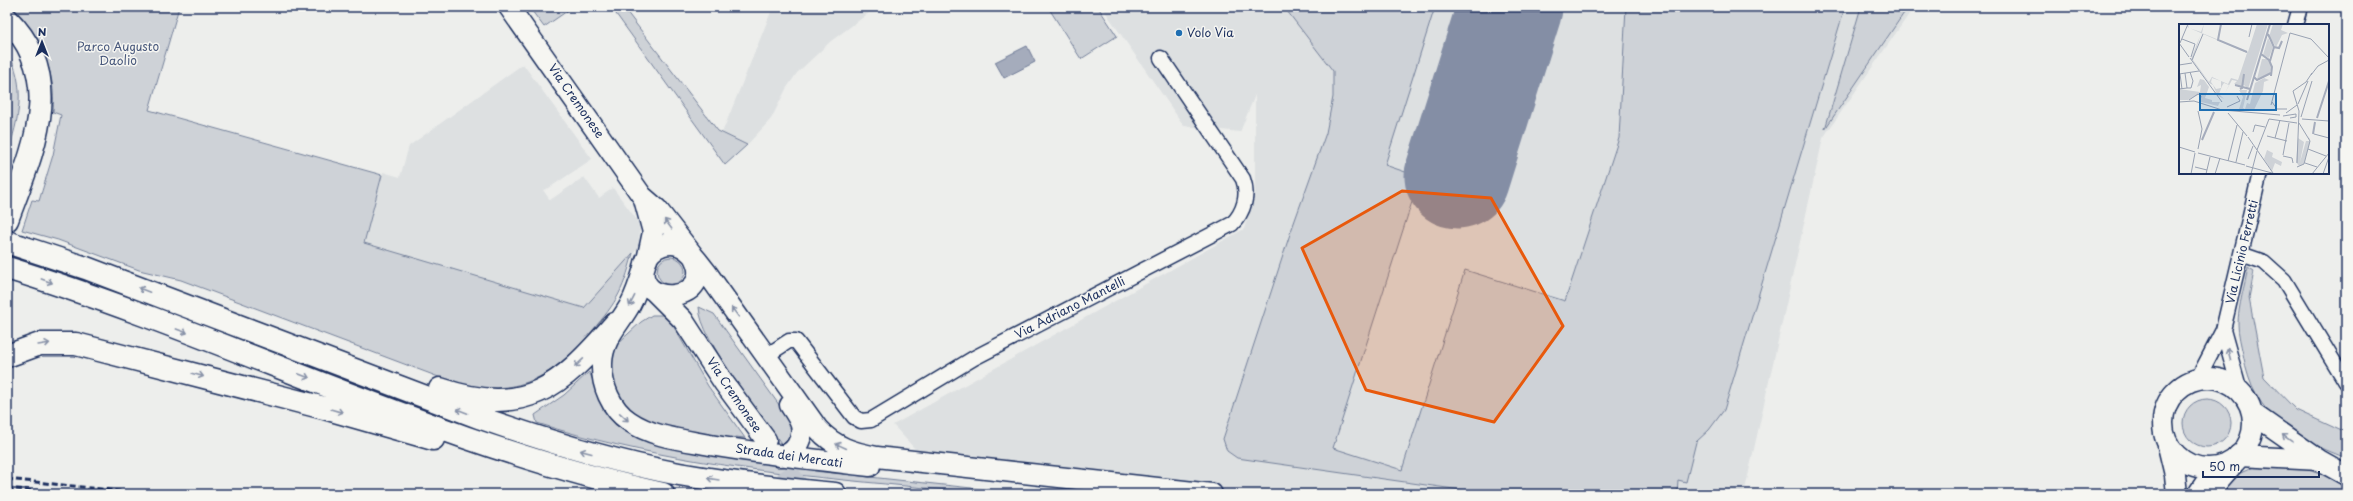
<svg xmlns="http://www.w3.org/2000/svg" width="2353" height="501" font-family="'Playpen Sans',sans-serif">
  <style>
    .built { fill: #dde0e1 }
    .green { fill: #ced2d7; stroke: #74809a }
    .water { fill: #a5acbc; stroke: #6e7a96 }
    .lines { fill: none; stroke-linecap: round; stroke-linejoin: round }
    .runway { stroke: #848ea5; stroke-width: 105 }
    .secondary-tunnel { stroke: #c3c8d0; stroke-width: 20; stroke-dasharray: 20 10; stroke-linecap: butt }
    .street-casing { stroke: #1b2f5e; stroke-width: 17 }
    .secondary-casing { stroke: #1b2f5e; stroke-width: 23 }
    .highway-casing { stroke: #1b2f5e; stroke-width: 25 }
    .street { stroke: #f6f6f2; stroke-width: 14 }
    .secondary { stroke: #f6f6f2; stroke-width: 20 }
    .highway { stroke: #f6f6f2; stroke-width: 22 }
    .rail { stroke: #1b2f5e; stroke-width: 3; stroke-dasharray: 6 3; stroke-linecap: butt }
    .oneway { stroke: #8892a8 }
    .marked { fill: #e8590c; fill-opacity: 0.2; stroke: #e8590c; stroke-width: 3; stroke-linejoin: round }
    .poi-dot { fill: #1f6fb2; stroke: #f6f6f2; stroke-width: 1.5 }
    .labels { text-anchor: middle; stroke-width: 3; stroke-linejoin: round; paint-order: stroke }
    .poi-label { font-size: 12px; fill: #1b2f5e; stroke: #f6f6f2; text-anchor: start }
    .park-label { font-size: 12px; fill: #48587c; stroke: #f6f6f2 }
    .street-label { font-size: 12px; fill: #1b2f5e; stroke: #f6f6f2 }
    .inset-river { fill: none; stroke: #a5acbc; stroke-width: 2 }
    .inset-road { fill: none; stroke: #99a2b3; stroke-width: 1 }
    .view { fill: #1f6fb2; fill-opacity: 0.15; stroke: #1f6fb2; stroke-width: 2 }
    .inset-edge { fill: none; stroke: #1b2f5e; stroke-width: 2 }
  </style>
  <rect width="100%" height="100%" fill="#edeeec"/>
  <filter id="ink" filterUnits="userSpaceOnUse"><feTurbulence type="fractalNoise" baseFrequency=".025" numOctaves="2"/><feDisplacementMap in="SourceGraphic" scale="8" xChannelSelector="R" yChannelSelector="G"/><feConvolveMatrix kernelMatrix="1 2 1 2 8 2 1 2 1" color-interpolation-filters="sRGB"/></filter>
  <g filter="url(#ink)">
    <path class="built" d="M773 7H877L831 41 797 73 786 89 771 119 747 145 722 133Z
      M1102 7H1914L1823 138 1744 494H1273L1163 482 916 450 893 425 1244 229 1255 192V95L1240 132 1184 126Z
      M523 64 592 159 549 188 543 190 550 200 584 177 599 198 613 188 640 224 639 247 584 308 363 243 383 172 400 177 409 146Z"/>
    <path class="green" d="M9 7H179L149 110 382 175 364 243 584 308 633 253C622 295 615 304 587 337 545 385 506 399 444 379L181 280 139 270 58 240 22 230 32 200 39 201 53 155 61 115 53 112C57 71 39 35 9 7Z
      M529 7H573L544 27Z
      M611 7H623L718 131 747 145 725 165Z
      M1048 7H1098L1117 36 1081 59Z
      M1284 7H1435L1385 165 1420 177 1333 448 1402 470 1465 270 1565 301 1619 138 1626 7H1845L1724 410 1709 430 1696 442 1686 482 1678 480 1677 494H1489L1237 458 1227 451 1223 439 1290 234 1326 133 1333 97V71Z
      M1861 7H1908L1825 129Z
      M7 51C27 85 19 120 7 154Z
      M657 271a14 14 0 1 1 28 0a14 14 0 1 1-28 0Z
      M2248 267 2254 271 2249 298 2264 377 2296 410 2346 433V458C2290 436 2255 418 2243 354 2241 345 2238 334 2238 324 2238 306 2245 285 2248 267Z
      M699 307 714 314 787 416 793 430 789 442 783 446C762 416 700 340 699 307Z
      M652 315H662L671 322 708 386 745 438 736 437 735 442 667 428 634 416 614 394 611 356 615 346 641 322Z
      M589 372 610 415 814 467V471L1027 494C972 494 919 487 864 482 752 471 645 457 537 423L535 415 564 395Z
      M2183 423a24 24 0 1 1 48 0a24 24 0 1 1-48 0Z
      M2256 466C2296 467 2311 465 2346 488V494H2216L2234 476Z"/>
    <path class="water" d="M1027 46 1035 62 1004 78 995 62Z"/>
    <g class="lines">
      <path class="runway" d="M1457 176 1510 7"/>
      <path class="secondary-tunnel" d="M768 444 804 494"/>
      <defs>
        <path id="street" d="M2295 25 2300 7
          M2241 254 2264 262 2284 280 2346 382
          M2223 330 2260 173
          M766 356 789 341H796L854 417 861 421 871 420 974 358 1232 224C1244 212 1249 195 1243 179L1161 58
          M2197 380 2223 330 2240 391"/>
        <path id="secondary" d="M509 7 642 196 657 209 692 254C722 303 631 311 645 263 651 245 673 238 687 250 695 256 701 266 707 273L818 429C834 447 854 453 877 457L1212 494
          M644 199 653 232 647 260
          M645 265C641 278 637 292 630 305 619 325 603 338 602 363 601 385 611 409 629 421 652 437 684 440 710 445 763 454 816 460 870 466
          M655 292 683 320 724 383 766 440
          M2163 423a45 45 0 1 1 90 0a45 45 0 1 1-90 0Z
          M2252 413 2319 460 2346 475
          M2168 446 2175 475 2177 494
          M779 456C794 456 804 439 801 425 799 418 794 411 790 405
          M2239 456 2319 460
          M2198 494 2206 482 2218 470"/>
        <path id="highway" d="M7 19C68 79 32 152 7 220
          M7 242 86 268 481 418C546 441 611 461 679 474 730 483 783 489 835 494
          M7 268C228 336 436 445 663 494
          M7 356 40 344H76L324 408 433 439
          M440 389C526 418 560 387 615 324
          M2210 494 2217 481 2239 456"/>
      </defs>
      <use href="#street" class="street-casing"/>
      <use href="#secondary" class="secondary-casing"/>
      <use href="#highway" class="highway-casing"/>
      <use href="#street" class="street"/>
      <use href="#secondary" class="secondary"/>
      <use href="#highway" class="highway"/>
      <path class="rail" d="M7 479 147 494
        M7 488 67 494"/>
    </g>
    <defs><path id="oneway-shaft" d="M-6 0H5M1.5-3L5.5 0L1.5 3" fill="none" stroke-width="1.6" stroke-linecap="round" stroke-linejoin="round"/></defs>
    <g class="oneway">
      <use href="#oneway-shaft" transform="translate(668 224) rotate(-127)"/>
      <use href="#oneway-shaft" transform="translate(47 281) rotate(20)"/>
      <use href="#oneway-shaft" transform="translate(144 290) rotate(-159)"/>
      <use href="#oneway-shaft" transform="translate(632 301) rotate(117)"/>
      <use href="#oneway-shaft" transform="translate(735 312) rotate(-126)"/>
      <use href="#oneway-shaft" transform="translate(182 331) rotate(20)"/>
      <use href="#oneway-shaft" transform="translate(44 344) rotate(-9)"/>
      <use href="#oneway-shaft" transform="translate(2229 354) rotate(-105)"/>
      <use href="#oneway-shaft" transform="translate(579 363) rotate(137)"/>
      <use href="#oneway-shaft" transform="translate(198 375) rotate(15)"/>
      <use href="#oneway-shaft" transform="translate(304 376) rotate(21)"/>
      <use href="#oneway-shaft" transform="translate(337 411) rotate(16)"/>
      <use href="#oneway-shaft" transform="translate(462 411) rotate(-159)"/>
      <use href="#oneway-shaft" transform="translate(624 417) rotate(43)"/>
      <use href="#oneway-shaft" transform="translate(2287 438) rotate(-144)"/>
      <use href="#oneway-shaft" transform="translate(841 446) rotate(-155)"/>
      <use href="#oneway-shaft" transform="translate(586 452) rotate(-165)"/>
      <use href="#oneway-shaft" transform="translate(713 479) rotate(-171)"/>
    </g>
  </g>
  <path class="marked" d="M1402 191 1491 198 1563 326 1494 422 1366 390 1302 248Z"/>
  <circle class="poi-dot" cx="1179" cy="33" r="4"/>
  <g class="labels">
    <g class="poi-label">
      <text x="1187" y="37">Volo Via</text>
    </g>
    <g class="park-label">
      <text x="118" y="51">Parco Augusto<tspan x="118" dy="14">Daolio</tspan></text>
    </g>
    <g class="street-label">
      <text transform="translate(576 101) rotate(55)" y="4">Via Cremonese</text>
      <text transform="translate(2242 252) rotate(-77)" y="4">Via Licinio Ferretti</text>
      <text transform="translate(1070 308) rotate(-27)" y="4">Via Adriano Mantelli</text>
      <text transform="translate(734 395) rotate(56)" y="4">Via Cremonese</text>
      <text transform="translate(789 456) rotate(8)" y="4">Strada dei Mercati</text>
    </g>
  </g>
  <g transform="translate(2179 24)">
    <rect width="150" height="150" fill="#edeeec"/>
    <path d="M9 0 10 4 22 8 25 0 23 9 69 28 78 0H89L69 65 65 61 63 63 55 60 58 57 53 56 46 69 50 61 45 59 43 62 40 70 45 75 38 71 34 61 30 59 12 35 21 12 14 36 30 58 34 51 33 53 42 57 33 54 32 58 37 65 42 64V57L49 60 52 54 59 56 68 29 8 3ZM94 0H104L102 6 109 9 103 11 97 23 90 13ZM89 14 94 23 90 34 84 31ZM83 35H89L93 43 91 49 78 55ZM85 54 90 56 85 58 84 67 75 86 60 85 64 73 60 66H68L64 84 66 85 68 79 71 80 76 59ZM21 55 25 56 30 63 26 74 33 76V78H41L39 82 22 78 21 70 9 76H0V65L21 68 22 61 18 63ZM129 112 131 115V117L125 140 120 142 117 138 119 114 125 118 121 138 127 117H131ZM88 126 94 129 93 133 103 138 102 142 96 139 93 147 85 135Z" fill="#ced2d7"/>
    <path class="inset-river" d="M42 0 39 16 68 28M89 10 95 23 100 24 103 17M82 30 90 36 93 43 92 52M91 37 95 23M75 53 78 56 92 49M56 61 71 65M61 65 63 64 65 50M68 76 91 0M138 94 150 57M134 110 136 98M23 116 35 88"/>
    <path class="inset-road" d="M70 13 73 0M3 15 16 20 12 33M0 19 10 33M1 19 9 0M11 34 43 78M13 36 24 10M0 41 13 39M0 50 20 47M1 50 3 65M132 51 139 42 150 36M8 64H12L14 57 11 48M0 65 8 64 6 49M10 76 19 70 22 72 21 77M0 78 15 77 43 86 101 91M93 78 98 85H108M119 80 129 57M92 81 111 9 132 15 150 34M48 83 61 77 58 72M49 89 68 112M107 89 118 81M104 92 117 90V93L111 94M122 93 133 57M123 95 150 97M74 108 76 101 86 103M135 110 150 114M88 112 108 117M69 113 94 149M96 114 101 96M0 123 16 128M19 125 23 105 19 87M129 125 147 132M78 126 90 95 118 99M19 129 66 141M104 131 110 99M104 132 113 134 114 139M69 135 74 122M49 137 58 101M57 138 64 108M118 139 120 87 114 67 127 58 133 49M126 139 138 143M67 142 93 149M16 143 28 146M118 143 125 140 131 117 120 99M12 150 16 129M27 150 31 133M36 150 41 134M72 150 78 127M133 150 150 129M144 150 150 133"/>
    <path class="view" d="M21 70H97V86H21Z"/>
    <rect width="150" height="150" class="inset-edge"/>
  </g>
  <rect width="2353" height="501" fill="none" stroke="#f6f6f2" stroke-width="24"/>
  <rect x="12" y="12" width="2329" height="477" fill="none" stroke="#1b2f5e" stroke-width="1.5" filter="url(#ink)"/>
  <g transform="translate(42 42)" stroke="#f6f6f2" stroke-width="3" paint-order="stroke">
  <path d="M0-3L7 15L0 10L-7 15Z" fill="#1b2f5e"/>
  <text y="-6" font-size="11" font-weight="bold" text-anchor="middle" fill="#1b2f5e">N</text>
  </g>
  <path d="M2203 471v6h116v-6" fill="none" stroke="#1b2f5e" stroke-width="2"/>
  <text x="2209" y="471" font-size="12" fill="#1b2f5e" stroke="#f6f6f2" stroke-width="3" paint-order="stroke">50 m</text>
</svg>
